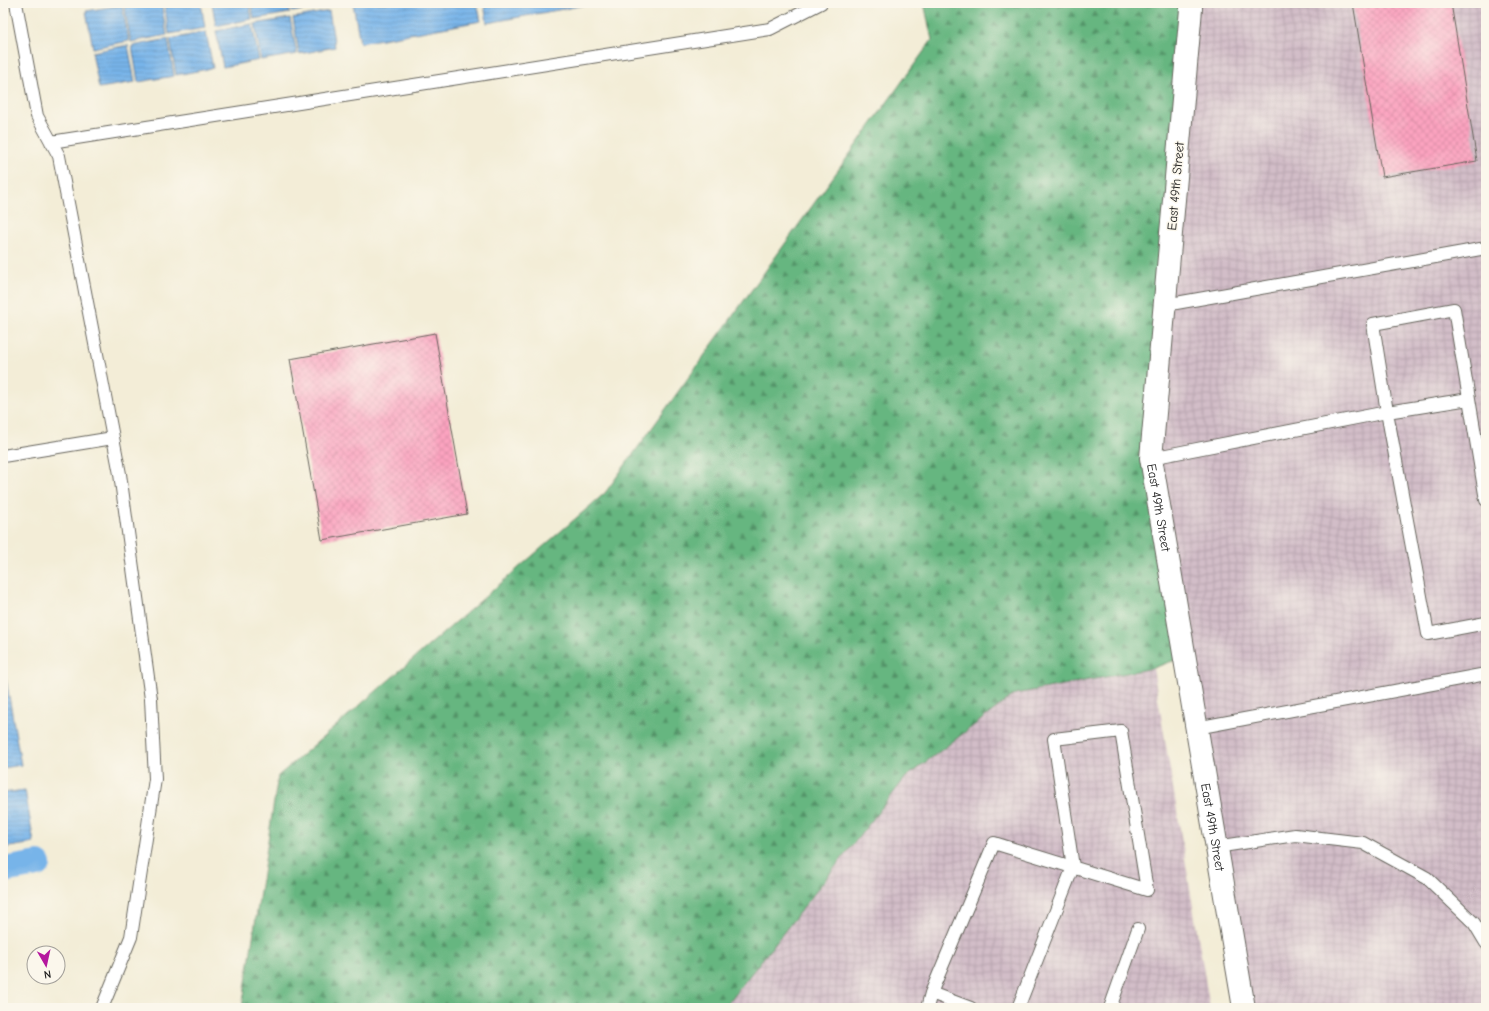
<svg xmlns="http://www.w3.org/2000/svg" width="1489" height="1011" font-family="'Comic Neue',sans-serif">
  <style>
    .industrial { fill: url(#industrial-grid) }
    .forest { fill: url(#forest-firs); stroke: #41694e }
    .water { fill: url(#water-rules); stroke: #4a6882 }
    .lines { fill: none; stroke-linecap: round; stroke-linejoin: round }
    .canal { stroke: #77b4e9; stroke-width: 26 }
    .building { fill: url(#building-cross-hatch) }
    .lane-casing { stroke: #67655d; stroke-width: 14 }
    .secondary-casing { stroke: #67655d; stroke-width: 24 }
    .lane { stroke: #fff; stroke-width: 12 }
    .secondary { stroke: #fff; stroke-width: 22 }
    .labels { text-anchor: middle; stroke-width: 3; stroke-linejoin: round; paint-order: stroke }
    .street-label { font-size: 13px; fill: #1c1c1c; stroke: #fbf7ec }
  </style>
  <defs>
    <pattern id="industrial-grid" width="8" height="8" patternUnits="userSpaceOnUse"><rect width="8" height="8" fill="#d2bdc8"/><path d="M0 4h8M4 0v8" fill="none" stroke="#b4a2ab"/></pattern>
    <pattern id="forest-firs" width="22" height="20" patternUnits="userSpaceOnUse"><rect width="22" height="20" fill="#66b680"/><path d="M5 1l3.5 6h-7zM16 11l3.5 6h-7z" fill="#539368"/></pattern>
    <pattern id="water-rules" width="6" height="5" patternUnits="userSpaceOnUse"><rect width="6" height="5" fill="#77b4e9"/><path d="M0 2.5h6" fill="none" stroke="#669ac7"/></pattern>
    <pattern id="building-cross-hatch" width="8" height="8" patternUnits="userSpaceOnUse"><rect width="8" height="8" fill="#fba3bf"/><path d="M0 0l8 8M0 8l8-8" fill="none" stroke="#d78ca4"/></pattern>
  </defs>
  <rect width="100%" height="100%" fill="#fbf7ec"/>
  <filter id="ink" filterUnits="userSpaceOnUse"><feTurbulence type="fractalNoise" baseFrequency=".025" numOctaves="2"/><feDisplacementMap in="SourceGraphic" scale="8" xChannelSelector="R" yChannelSelector="G"/><feConvolveMatrix kernelMatrix="1 2 1 2 8 2 1 2 1" color-interpolation-filters="sRGB"/></filter>
  <filter id="wash" filterUnits="userSpaceOnUse"><feTurbulence type="fractalNoise" baseFrequency=".012" numOctaves="4" result="noise"/><feDisplacementMap in="SourceGraphic" scale="16" xChannelSelector="R" yChannelSelector="G"/><feGaussianBlur stdDeviation="0.9" result="paint"/><feColorMatrix in="noise" values="0 0 0 0 0 0 0 0 0 0 0 0 0 0 0 0 0 1.4 0 .05"/><feComposite in="paint" operator="in"/></filter>
  <g filter="url(#wash)">
    <rect width="100%" height="100%" fill="#f3edd7"/>
    <path class="industrial" d="M1190 3H1486V1008H1244L1151 458Z
      M1153 668 1210 1008H724L906 777 1015 694Z"/>
    <path class="forest" d="M924 3H1191L1151 458 1184 657 1153 668 1015 694 906 777 724 1008H242L278 776 605 493 932 40Z"/>
    <path class="water" d="M137 3H161L167 35 131 42 124 5Z
      M164 3H201L205 28 169 34Z
      M212 3H249L252 19 216 26Z
      M251 3H288L290 13 254 19Z
      M290 3H327L328 5 292 12Z
      M353 3H477L481 21 360 43Z
      M484 3H596L487 23Z
      M122 5 129 41 93 48 86 11Z
      M329 11 335 47 299 54 293 18Z
      M290 18 297 54 261 60 255 24Z
      M252 24 259 60 223 67 216 31Z
      M206 32 213 68 176 75 170 39Z
      M168 39 174 76 138 82 132 46Z
      M128 45 135 82 99 88 92 52Z
      M3 662 21 765 3 768Z
      M25 790 34 843 3 848V793Z"/>
    <g class="lines">
      <path class="canal" d="M3 870 38 864"/>
    </g>
    <g id="blocks">
      <path class="building" d="M1353 3H1451L1477 161 1382 177Z
        M435 333 467 514 322 540 290 359Z"/>
    </g>
  </g>
  <g filter="url(#ink)">
    <use href="#blocks" fill-opacity="0" stroke="#67655d" stroke-width="1"/>
    <g class="lines">
      <defs>
        <path id="lane" d="M16 3 37 116 59 156 120 474 151 699 155 779 131 937 102 1008
          M51 142 770 29 821 3
          M1165 305 1486 248
          M3 456 113 438
          M1151 458 1387 412 1469 399
          M1486 500 1454 309 1373 324 1387 412 1428 634 1486 623
          M1196 728 1486 674
          M1216 847 1295 835 1363 843 1427 878 1474 923 1486 943
          M927 1008 931 993
          M971 1008 931 993 994 843 1147 890 1121 731 1054 739 1073 867 1018 1008
          M1110 1008 1138 929"/>
        <g id="secondary">
          <path id="s1" d="M1191 3V9L1151 458 1244 1008"/>
        </g>
      </defs>
      <use href="#lane" class="lane-casing"/>
      <use href="#secondary" class="secondary-casing"/>
      <use href="#lane" class="lane"/>
      <use href="#secondary" class="secondary"/>
    </g>
  </g>
  <g class="labels">
    <g class="street-label">
      <text transform="translate(1175 186) rotate(-85)" y="5">East 49th Street</text>
      <text dy="5" stroke="none"><textPath href="#s1" startOffset="507">East 49th Street</textPath></text>
      <text dy="5" stroke="none"><textPath href="#s1" startOffset="831">East 49th Street</textPath></text>
    </g>
  </g>
  <rect width="1489" height="1011" fill="none" stroke="#fbf7ec" stroke-width="16"/>
  <g transform="translate(46 965) rotate(171)"><circle r="19" fill="#fbf7ec" stroke="#a29f99"/>
  <path d="M0-3L7 15L0 10L-7 15Z" fill="#b5179e"/>
  <text y="-6" font-size="11" font-weight="bold" text-anchor="middle" fill="#1c1c1c">N</text>
  </g>
</svg>
